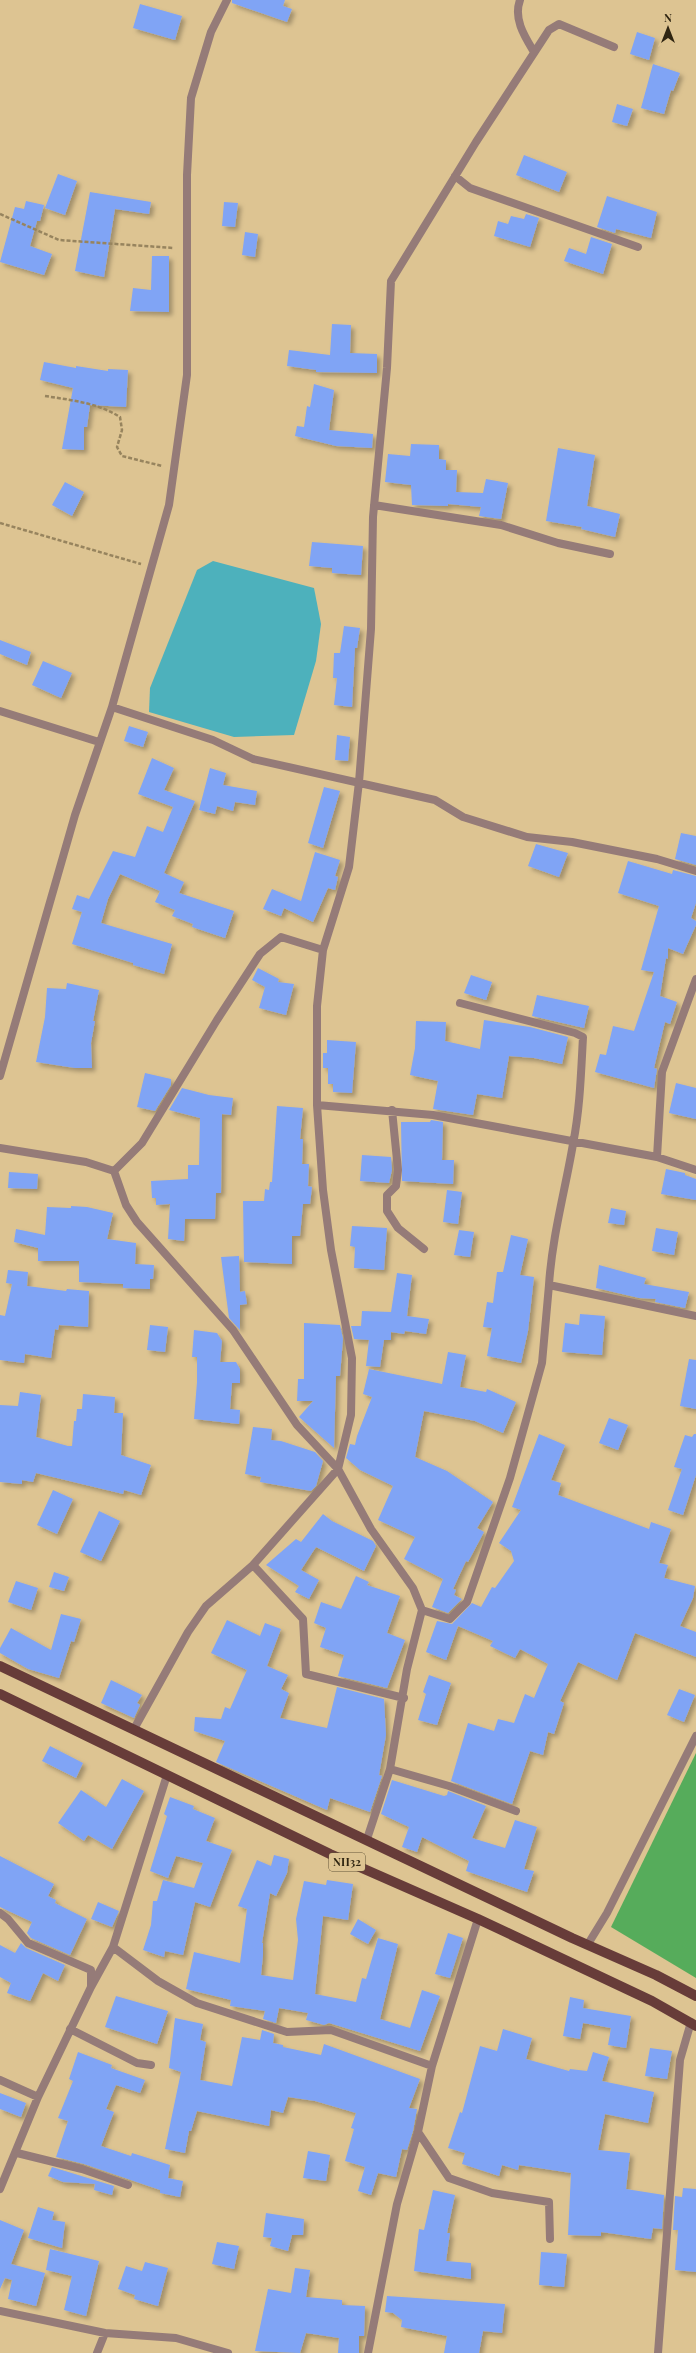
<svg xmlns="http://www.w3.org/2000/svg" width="696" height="2353" font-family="'Playfair Display',serif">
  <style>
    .green { fill: #56ac5b }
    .water { fill: #4db1bc }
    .building { fill: #80a4f5; filter: url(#shadow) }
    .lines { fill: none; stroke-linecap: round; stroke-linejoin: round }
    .path { stroke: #97845e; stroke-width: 2.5; stroke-dasharray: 4 2; stroke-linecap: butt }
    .street { stroke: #957b78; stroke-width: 8 }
    .primary { stroke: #673c39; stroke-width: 10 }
    .labels { text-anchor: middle; stroke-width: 3; stroke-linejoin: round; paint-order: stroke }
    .shield { fill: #ddc492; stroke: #635538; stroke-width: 1 }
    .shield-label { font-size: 11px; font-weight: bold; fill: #2f2511 }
  </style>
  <defs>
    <filter id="shadow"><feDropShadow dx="3.5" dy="3.5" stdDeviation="2" flood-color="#0004"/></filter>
  </defs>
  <rect width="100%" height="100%" fill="#ddc492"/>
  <path class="green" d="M696 1753V1978L611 1927Z"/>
  <path class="water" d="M213 561 314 588 321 624 316 661 294 735 234 737 149 712 150 688 197 570Z"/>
  <path class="building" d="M232 0H285L283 6 292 9 287 22 232 3Z
    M140 4 182 16 175 40 133 28Z
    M637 32 655 38 649 60 630 54Z
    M653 64 680 73 673 91 671 90 664 114 641 108Z
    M617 104 633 109 627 126 612 122Z
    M524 155 567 172 559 192 516 175Z
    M58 174 77 181 65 215 45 208Z
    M90 192 151 202 149 214 115 209 104 277 75 271Z
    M607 196 657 212 651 238 616 229 615 233 597 227Z
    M26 201 44 205 40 221H37L30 246 52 254 44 275 0 262 15 207 24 209Z
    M224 202 238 203 235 227 222 226Z
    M526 214 539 218 530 247 494 236 498 221 508 224 511 216 524 219Z
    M245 232 258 234 255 257 242 255Z
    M591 237 612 244 603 274 564 261 569 248 586 254Z
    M152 256H169V312L130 311 133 288 151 290Z
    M332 324 351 325 350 353 377 354V373L316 372V370L287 366 289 350 330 355Z
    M44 362 76 368V366L108 371V369L128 370 126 407 90 405 87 427H84V450L62 449 73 388 40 380Z
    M314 384 334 390 329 430 373 434 372 448 336 446 295 436 297 426 304 427 307 406 310 407Z
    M411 444 439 445V459L446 460V470H457L456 492 483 493 486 479 508 483 501 519 479 516 481 507 448 504V506L412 505 411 485 385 482 388 454 410 456Z
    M558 448 595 455 587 506 620 514 615 537 581 529 582 527 546 521Z
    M65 482 84 492 72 516 52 505Z
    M312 542 363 546 361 575 332 573V568L309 566Z
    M344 626 360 628 357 648H355L352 707 334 705 337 678H333L334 653H340Z
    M0 640 31 652 27 665 0 654Z
    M43 661 72 673 61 698 32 685Z
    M129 726 148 732 143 747 124 741Z
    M337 735 350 737 348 761 335 760Z
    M152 758 174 768 164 790 195 801 164 873 184 882 179 893 234 911 225 938 192 927 193 924 172 916 175 910 155 902 160 891 120 874 108 899 101 923 172 944 164 974 133 965V963L72 944 82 912 72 909 77 895 89 899 113 851 135 857 147 826 163 832 173 807 138 794Z
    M210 768 226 773 223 785 257 791 255 805 235 802 233 811 217 806 215 814 199 810Z
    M324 787 340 791 323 848 308 843Z
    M681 833 696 836V865L675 859Z
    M536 844 568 853 559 877 528 866Z
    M315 852 340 860 335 876 338 877 335 890 328 888 313 922 284 908 281 916 263 909 272 889 301 901Z
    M628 861 672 874 673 870 696 876V903L691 918 696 921V925L683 954 668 948V959L666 958 660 996 677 1002 670 1024 665 1022 654 1068 657 1069 654 1088 595 1072 600 1054 606 1055 613 1026 634 1031 654 972 641 970 659 906 618 893Z
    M258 968 279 979 278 982 294 984 286 1015 259 1008 265 987 252 980Z
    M471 975 492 982 486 1000 464 993Z
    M67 983 99 990 93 1021H95L91 1043 92 1068H75L36 1062 45 1017 47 988 66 989Z
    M537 995 589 1006 584 1028 532 1016Z
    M484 1020 530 1027 568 1037 562 1064 534 1058 509 1056 502 1098 477 1094 473 1115 433 1109 438 1081 410 1075 415 1048 416 1021 446 1022 445 1041 480 1049Z
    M327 1040 356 1042 352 1093 333 1092V1084H328V1068H323V1053H327Z
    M145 1073 171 1079V1085L155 1111 137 1107Z
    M676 1083 696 1088V1119L669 1113Z
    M182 1088 209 1095 233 1098 231 1115 222 1114 221 1193H216L215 1219H185L184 1241 168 1239 170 1204 156 1205V1198H152L151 1181 188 1179V1165H199L200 1118 169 1110Z
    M277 1106 303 1108 300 1139H303L302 1164H309L308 1186 312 1187 310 1204H303L300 1236H292V1264L244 1262 243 1201H264L265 1189 269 1190 270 1182H272Z
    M431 1120 443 1122 442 1160H454L453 1184 402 1181 401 1122H430Z
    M362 1155 391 1157 392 1170 389 1183 360 1181Z
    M666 1169 685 1173V1175L696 1179V1200L661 1194Z
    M9 1172 38 1174 37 1189 8 1188Z
    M447 1190 462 1192 458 1224 443 1222Z
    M71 1206 87 1207 113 1213 107 1239 136 1243 135 1264 154 1265 153 1279H150V1289L123 1288V1284L79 1282V1261H38V1248L14 1242 16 1229 45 1235 47 1207 71 1208Z
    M611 1208 626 1211 624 1225 608 1223Z
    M352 1226 387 1228 384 1270 354 1268 355 1247 350 1246Z
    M656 1228 678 1232 674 1255 652 1251Z
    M459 1230 474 1232 470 1257 454 1255Z
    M511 1235 528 1239 520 1275 534 1277 528 1331 521 1363 487 1356 492 1328 483 1327 487 1302 493 1303 497 1272H503Z
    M239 1256 240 1292 245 1291 247 1304 240 1305V1330L229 1318 221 1257Z
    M599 1265 646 1278 644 1284 689 1292 685 1308 655 1302 656 1299 639 1298 596 1288Z
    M8 1270 28 1272 27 1286 66 1291 67 1289 89 1291 88 1327 59 1325 58 1330 55 1329 51 1358 25 1354 24 1363 0 1360V1315L5 1316 12 1284 6 1283Z
    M397 1273 412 1275 407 1316 429 1319 426 1334 405 1331 404 1334 391 1332V1340H384L380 1367 366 1366 369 1340 354 1339 351 1326H361L362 1311 391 1312Z
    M580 1314 605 1316 602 1355 562 1352 565 1323 579 1325Z
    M304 1323 340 1325 343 1339 340 1376H336L334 1448 299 1417 313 1401H297L298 1379H304Z
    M150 1325 168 1327 165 1352 147 1350Z
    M194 1330 217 1333 222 1341 220 1362H236L240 1369V1383H232L230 1409 240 1410 239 1424 194 1419 197 1382V1357H192Z
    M448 1352 466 1355 460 1387 486 1392 487 1389 516 1402 503 1433 475 1421 424 1411 415 1457 447 1471 493 1502 477 1528 484 1532 468 1562 466 1561 453 1589 456 1590 454 1595 462 1599 448 1613 432 1607 443 1579 404 1559 415 1537 378 1520 393 1486 360 1470 346 1458 350 1444 355 1445 357 1436 372 1397 363 1394 369 1369 442 1384Z
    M689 1359 696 1360V1409L680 1406Z
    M20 1392 41 1395 36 1437 68 1446H72L74 1421H76L77 1409H82L83 1394 115 1397 114 1413H123L121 1455 151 1465 141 1495 124 1490 123 1494 36 1473 33 1482 22 1480V1484L0 1482V1405L18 1406Z
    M609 1418 628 1425 618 1450 599 1443Z
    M253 1427 272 1429 271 1440 281 1441 315 1452 323 1461 316 1486 311 1491 260 1482 261 1477 245 1474Z
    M539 1434 565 1445 551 1480 561 1483 558 1495 649 1529 651 1522 671 1529 659 1563 668 1565 664 1578 695 1586 693 1598 680 1626 696 1632V1657L635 1633 617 1680 578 1662 560 1701 564 1703 554 1734 548 1732 543 1755 530 1751 512 1804 451 1781 468 1723 494 1731 498 1719 514 1723 525 1694 534 1698 548 1664 520 1649 515 1658 490 1646 493 1641 458 1626 446 1660 426 1652 437 1621 452 1624 472 1603 481 1607 492 1587 495 1588 514 1561 511 1551 499 1543 521 1510 512 1507Z
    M694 1434H696V1475L683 1515 668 1510 682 1469 674 1467 685 1435 692 1437Z
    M53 1490 73 1499 57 1534 37 1525Z
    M99 1511 120 1521 101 1561 80 1552Z
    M323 1514 332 1521 373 1541 376 1546 364 1571 316 1547 301 1570 319 1580 309 1599 295 1592 299 1586 266 1565 296 1539 301 1542Z
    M54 1572 69 1577 64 1591 49 1587Z
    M356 1576 369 1582 367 1585 400 1596 387 1633 405 1640 387 1688 338 1676 344 1655 320 1647 326 1628 314 1623 321 1602 341 1609Z
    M16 1581 38 1588 31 1610 8 1602Z
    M61 1614 81 1619 74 1642 71 1641 59 1678 28 1669 0 1653V1648L11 1628 51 1650Z
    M227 1620 260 1636 265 1623 281 1629 267 1666 288 1675 281 1689 289 1693 280 1718 327 1728 337 1687 384 1699 386 1735 379 1775 382 1776 370 1812 330 1798 327 1810 216 1762 225 1741 194 1731 195 1717 221 1719 225 1707 230 1709 247 1670 211 1653Z
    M429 1675 451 1683 437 1725 418 1720 426 1694 423 1692Z
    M111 1680 142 1695 137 1703 140 1705 134 1718 101 1703Z
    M679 1689 695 1695 684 1722 667 1715Z
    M50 1746 83 1763 76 1778 42 1761Z
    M122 1779 144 1791 112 1849 88 1835 84 1841 58 1823 81 1790 106 1807Z
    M392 1780 444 1796 447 1795 448 1791 486 1806 472 1838 505 1848 515 1820 537 1827 524 1869 534 1871 527 1892 466 1871 469 1861 422 1837 417 1852 402 1847 409 1827 381 1814Z
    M170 1797 194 1806 193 1809 215 1818 206 1841 232 1850 210 1907 195 1902 183 1955 165 1951 164 1957 143 1950 151 1925 153 1901H157L163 1880 194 1888 203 1863 176 1856 168 1878 150 1871 167 1816 164 1814Z
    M274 1855 289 1859 287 1873 276 1896 270 1893 262 1943H263V1955L261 1975 293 1980 298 1940 296 1919 304 1881 326 1885 327 1880 353 1884 348 1920 323 1916 315 1994 356 2002 362 1978 366 1979 378 1938 398 1944 380 2019 410 2028 422 1990 440 1996 420 2051 329 2023 324 2025 306 2020 308 2013 279 2008 276 2023 263 2019 265 2011 230 2006 231 2000 186 1989 194 1952 240 1963 247 1909 238 1906 257 1860 271 1866Z
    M0 1856 54 1884 48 1896 56 1900 55 1903 87 1919 70 1955 31 1938 27 1933 32 1922 0 1907Z
    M98 1902 119 1911 112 1927 91 1919Z
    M358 1919 376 1930 368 1944 350 1934Z
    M448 1933 463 1938 450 1978 435 1974Z
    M21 1943 26 1948 65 1965 58 1981 43 1973 30 2001 7 1993 11 1983 0 1977V1945L15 1953Z
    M116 1996 168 2011 157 2044 105 2027Z
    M570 1997 584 2000 583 2008 631 2016 626 2048 608 2045 611 2028 583 2023 580 2039 563 2036Z
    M175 2018 203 2024 200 2040 206 2042 200 2080 232 2086 242 2037 260 2040 262 2030 274 2034 273 2043 283 2045V2047L321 2055 324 2044 420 2079 409 2108 417 2109 413 2131 407 2150 402 2149 396 2177 378 2173 371 2195 358 2191 365 2167 345 2161 354 2129 351 2128 356 2113 315 2101 288 2097 283 2113 271 2110 269 2126 197 2111 191 2131H189L185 2153 165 2149 181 2072 169 2068Z
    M503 2029 532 2038 526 2059 569 2071 570 2069 587 2071 593 2052 609 2057 602 2081 654 2092 648 2123 605 2114 598 2150 630 2153 626 2189 664 2195 662 2229 653 2228 651 2239 601 2232V2236L568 2235 571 2173 519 2165 518 2170 502 2165 499 2176 462 2164 465 2153 448 2148 460 2112 462 2113 480 2046 497 2051Z
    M650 2048 672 2051 667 2079 645 2076Z
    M78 2052 112 2065 111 2068 145 2080 140 2093 116 2085 106 2109 114 2112 101 2146 131 2156 132 2153 170 2165 168 2178 183 2181 180 2197 160 2193V2190L84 2164 56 2157 68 2121 58 2118 73 2081 69 2079Z
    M0 2093 26 2103 21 2117 0 2109Z
    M308 2151 330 2155 326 2181 303 2178Z
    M52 2167 114 2186 112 2195 94 2190 95 2184 63 2182 48 2176Z
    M683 2188 696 2189V2272L675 2270 678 2230H673L675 2196 682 2197Z
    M433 2190 455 2195 447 2233H450L446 2261 471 2263V2279L414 2271 419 2229 424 2230Z
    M38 2207 54 2212 52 2220 65 2222 62 2248 28 2238Z
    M266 2213 304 2219 303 2235H292L288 2251 270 2246 272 2238 263 2237Z
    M0 2220 24 2230 11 2264 45 2273 36 2306 8 2299 12 2280 5 2278 0 2289Z
    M217 2242 239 2246 234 2269 212 2264Z
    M50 2249 99 2261 86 2316 64 2310 72 2276 46 2270Z
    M541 2252 567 2254 564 2287 539 2285Z
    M145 2262 168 2268 158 2306 134 2299 135 2295 118 2289 126 2266 142 2271Z
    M295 2268 310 2270 306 2297 342 2300V2305L365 2306 364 2336H359V2353H338L339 2338 306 2333 300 2353 255 2351 268 2289 291 2293Z
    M387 2296 505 2304 502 2333 483 2331 479 2353H444L447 2336 401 2327 402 2320 393 2313 385 2312Z"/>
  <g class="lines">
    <path class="path" d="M0 214 59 240 174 248
      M45 396C71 400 98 403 120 417L122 430 117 447 122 456 162 466
      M0 523 141 564"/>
    <path class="street" d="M520 0C513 19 525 37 534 52
      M455 176 470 188 638 247
      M374 505 501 525 558 543 610 554
      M112 707 213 740 253 759 435 800 463 817 527 837 572 842 657 859 696 871
      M0 711 99 742
      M460 1003 575 1033 583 1037C581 1073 580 1109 573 1144 565 1191 552 1237 549 1285
      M0 1076 75 815 112 707 169 505 187 375V175L191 98 211 32 227 0
      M317 1105 433 1115 657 1157 696 1170
      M392 1110 398 1170 396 1186 387 1195V1211L398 1228 424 1249
      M0 1148 86 1162 114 1171 126 1205 137 1222 233 1330 297 1425 338 1469 371 1529 413 1588 422 1610 407 1669 390 1769 367 1839
      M657 1157 662 1072 696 979
      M114 1171 142 1143 217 1020 260 954 281 937 323 950
      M253 1565 303 1619 306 1674 404 1698
      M422 1610 450 1619 467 1602 510 1478 542 1363 549 1285 696 1316
      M134 1729 188 1632 206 1606 253 1565 338 1469 351 1415 352 1358 331 1250 323 1190 317 1105V1006L323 950 349 867 359 782 371 629 373 517 387 368 391 281 476 142 549 30 559 24 614 47
      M390 1769 449 1786 516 1811
      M0 1913 8 1919 28 1943 91 1970V1986
      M588 1944 607 1913 696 1736
      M113 1947 158 1981 197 2003 287 2032 331 2030 432 2066
      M70 2029 137 2063 151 2065
      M0 2080 38 2097
      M418 2132 449 2178 492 2193 549 2202 550 2239
      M17 2153 82 2169 128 2185
      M0 2189 38 2097 91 1987 113 1947 167 1775
      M0 2311 105 2333 176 2338 228 2353
      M97 2353 105 2333
      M368 2353 397 2204 418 2132 432 2066 478 1919
      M658 2353 680 2060 691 2022"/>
    <path class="primary" d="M0 1666 572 1938 656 1975 696 1996
      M0 1694 330 1854 478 1919 652 2001 696 2026"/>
  </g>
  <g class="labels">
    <rect class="shield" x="329" y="1853" width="36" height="18" rx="3"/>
    <g class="shield-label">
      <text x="347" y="1866">NH32</text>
    </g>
  </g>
  <g transform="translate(668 28)" stroke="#ddc492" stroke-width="3" paint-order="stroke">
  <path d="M0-3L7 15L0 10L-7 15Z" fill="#2f2511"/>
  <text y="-6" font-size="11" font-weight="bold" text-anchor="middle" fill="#2f2511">N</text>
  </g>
</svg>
